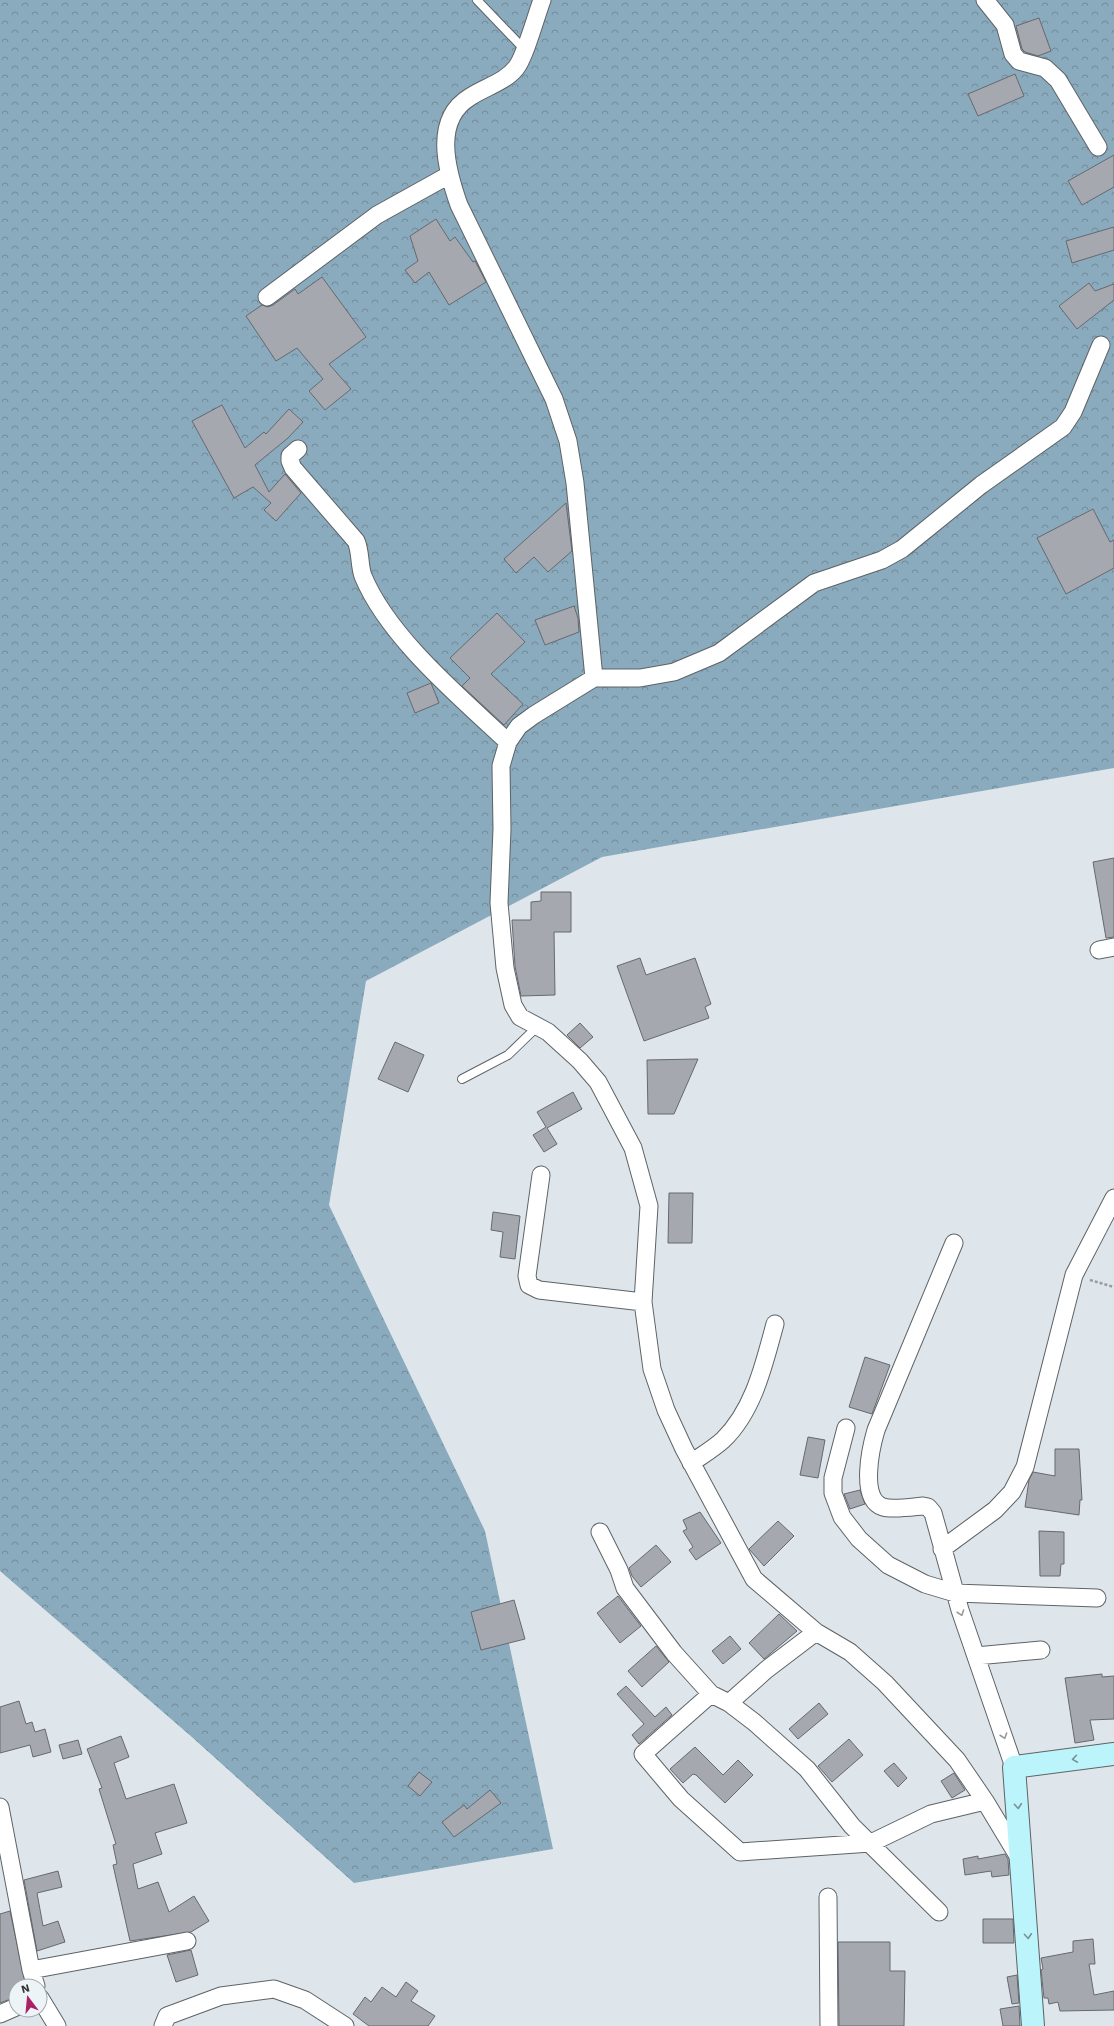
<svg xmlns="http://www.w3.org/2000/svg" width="1114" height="2026" font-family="'Work Sans',sans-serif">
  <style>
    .forest { fill: url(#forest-crowns) }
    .building { fill: #a5a9af; stroke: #66696f }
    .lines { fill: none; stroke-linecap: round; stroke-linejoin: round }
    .service-casing { stroke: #5d6366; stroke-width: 10 }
    .minor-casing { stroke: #5d6366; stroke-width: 19 }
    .secondary-casing { stroke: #5d6366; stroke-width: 24 }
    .path { stroke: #979ca0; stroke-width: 2.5; stroke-dasharray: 3 2; stroke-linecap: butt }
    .service { stroke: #fff; stroke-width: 8 }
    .minor { stroke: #fff; stroke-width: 17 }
    .secondary { stroke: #bbf4fb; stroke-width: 22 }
    .oneway { stroke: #989a9a }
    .oneway2 { stroke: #769498 }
  </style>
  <defs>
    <pattern id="forest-crowns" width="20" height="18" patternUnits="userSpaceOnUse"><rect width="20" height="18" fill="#8aaabd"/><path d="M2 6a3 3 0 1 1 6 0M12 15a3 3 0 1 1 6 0" fill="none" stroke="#718b9a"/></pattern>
  </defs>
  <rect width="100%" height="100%" fill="#dfe6eb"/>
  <path class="forest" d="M0 0H1114V768L602 857 366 981 329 1205 485 1531 553 1849 354 1883 193 1738 0 1571Z"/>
  <path class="building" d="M1039 18 1051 51 1038 56 1025 52 1022 49 1016 26Z
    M1015 74 1024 96 978 116 968 94Z
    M1114 155V187L1082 205 1068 181Z
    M436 219 450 241 455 237 473 262 475 261 486 282 449 305 429 272 415 283 405 270 418 261 410 236Z
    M1114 227V250L1072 263 1066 241Z
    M322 277 366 337 329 364 351 389 325 410 309 391 323 379 297 348 276 361 246 316 262 305 268 307 273 305 295 289 298 294Z
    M1089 283 1095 291 1114 284V300L1077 329 1059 306Z
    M222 405 245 448 264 432 266 434 289 409 303 422 288 438 255 465 269 492 285 474 301 493 276 521 264 510 271 503 253 487 234 498 192 421Z
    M566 503 572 551 548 572 534 557 516 573 504 559Z
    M1093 509 1110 542 1114 540V568L1066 594 1037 538Z
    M574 606 578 618 579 632 545 645 535 620Z
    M497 613 525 642 491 674 523 704 504 725 462 686 470 678 450 658Z
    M431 683 439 703 415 713 407 693Z
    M1114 858V937L1106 938 1093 862Z
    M541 892H571V932H554L555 995 521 996 515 966 512 920H531V902L541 901Z
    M640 958 646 975 695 958 711 1004 705 1007 709 1018 644 1041 617 966Z
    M580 1023 593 1037 580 1048 567 1035Z
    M395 1042 424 1055 408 1092 378 1079Z
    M698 1059 674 1114H648L647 1060Z
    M573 1092 582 1109 547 1128 557 1144 544 1152 533 1135 546 1127 537 1112Z
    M669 1193H693L692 1243H668Z
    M493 1212 520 1216 515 1259 500 1257 503 1232 491 1230Z
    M865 1357 890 1365 872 1414 849 1407Z
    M808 1437 825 1440 818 1478 800 1475Z
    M1055 1449H1079L1082 1500H1080L1079 1515 1025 1507 1029 1480 1033 1472 1055 1476Z
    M860 1490 865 1504 850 1509 844 1494Z
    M700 1512 721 1543 696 1560 689 1550 693 1547 683 1531 687 1529 683 1520Z
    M778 1521 794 1536 764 1566 749 1549Z
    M1039 1531 1064 1532V1564H1061L1060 1576H1040Z
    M656 1545 671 1562 641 1587 632 1576 629 1568Z
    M618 1596 641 1626 620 1643 597 1613Z
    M514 1600 525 1639 481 1650 471 1612Z
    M779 1614 797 1631 764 1659 749 1643Z
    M730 1636 741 1649 723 1664 712 1651Z
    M656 1646 669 1662 642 1687 628 1671Z
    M1102 1674V1677L1114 1676V1719L1090 1720 1094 1740 1075 1743 1065 1678Z
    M626 1686 655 1717 666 1707 672 1715 639 1744 632 1735 644 1724 617 1694Z
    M19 1701 26 1724 32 1722 35 1732 45 1729 51 1752 33 1757 30 1745 0 1753V1707Z
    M819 1703 828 1714 798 1739 789 1729Z
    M121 1736 129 1757 114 1763 126 1799 174 1784 187 1823 155 1833 162 1854 133 1864 138 1889 158 1882 169 1912 194 1896 209 1921 191 1932 130 1941 113 1865 117 1864 113 1845 116 1844 99 1789 102 1788 87 1749Z
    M849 1739 863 1755 832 1782 818 1766Z
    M78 1740 82 1754 63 1759 59 1745Z
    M695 1747 723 1775 738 1760 753 1775 725 1803 696 1775 693 1774 683 1783 670 1769Z
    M894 1763 907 1778 898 1787 884 1771Z
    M419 1772 432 1782 420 1796 408 1786Z
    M954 1773 965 1790 952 1798 941 1781Z
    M490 1790 501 1803 454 1837 442 1822 464 1805 467 1809Z
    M1005 1854 1008 1859 1009 1875 992 1877 991 1871 965 1875 963 1859 978 1856V1859Z
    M58 1871 62 1887 37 1893 43 1926 58 1921 65 1942 37 1951 24 1880Z
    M10 1911 26 1986H16V1997L0 2003V1914Z
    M983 1919H1013L1014 1943H983Z
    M1093 1939 1095 1964H1089L1094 1995 1114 1991V2010L1060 2011 1058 2002 1049 2004 1048 1998H1044L1041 1970 1043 1969 1041 1958 1073 1952V1941Z
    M838 1942H890V1971H905L904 2026H839Z
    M191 1950 198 1975 176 1982 167 1955Z
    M1017 1975 1019 2003 1012 2004 1007 1977Z
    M406 1982 418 1991 411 2001 435 2016 428 2026H369L353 2014 365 1997 371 2002 382 1987 396 1997Z
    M1019 2006 1020 2026H1003L1000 2009Z"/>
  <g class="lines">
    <defs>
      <path id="service" d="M477 0 524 49
        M462 1079 508 1055 538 1026"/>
      <path id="minor" d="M542 0C536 16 525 57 516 68 505 82 485 87 470 97 432 120 447 171 459 205L554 399 568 441 575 483 594 678
        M985 0 1005 25 1013 54 1019 61 1045 68 1058 80 1098 147
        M267 297 377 215 449 175
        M298 449 290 456V461L293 468 356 541C361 552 359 565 363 576 388 637 460 697 508 742
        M1099 950 1114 947
        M541 1175 527 1276 529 1285 539 1290 643 1302
        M954 1243 876 1430C871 1447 859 1499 883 1507 892 1510 912 1507 923 1506L928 1507 933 1513 960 1610 1014 1767
        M846 1428 833 1478V1493L842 1517 859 1539 888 1565 925 1584 955 1593 1097 1598
        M691 1463C701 1456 713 1449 723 1440 754 1410 764 1364 775 1324
        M600 1532 619 1570 625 1588 674 1653 711 1694 729 1703 754 1722 807 1769 852 1826 939 1912
        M942 1549 995 1510 1012 1492 1025 1467 1074 1275 1114 1198
        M976 1656 1041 1650
        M711 1694 643 1754 681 1799 740 1852 871 1843 931 1814 985 1801
        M729 1703 766 1670 816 1632
        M0 1807 31 1970 36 1986
        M1020 1859 985 1801 957 1760 885 1683 850 1652 816 1632 754 1579 684 1449 666 1410 652 1369 643 1302 649 1206 633 1148 598 1082 580 1061 548 1032 520 1017 513 1005 505 968 499 903 502 829 501 766 508 742 519 726 534 715 594 678H640L674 672 719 653 814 583 882 560 902 549 981 485 1063 427 1073 412 1101 345
        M828 1897 829 2026
        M31 1970 187 1941
        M40 1998 57 2026
        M0 2014 16 2007
        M163 2026 167 2016 221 1996 274 1989 305 2000 345 2026"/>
      <path id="secondary" d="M1033 2026 1014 1767 1114 1754"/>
    </defs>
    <use href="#service" class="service-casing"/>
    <use href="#minor" class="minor-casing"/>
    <use href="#secondary" class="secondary-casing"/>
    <path class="path" d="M1090 1280 1114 1287"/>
    <use href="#service" class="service"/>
    <use href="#minor" class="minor"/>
    <use href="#secondary" class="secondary"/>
  </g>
  <defs><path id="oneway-chevron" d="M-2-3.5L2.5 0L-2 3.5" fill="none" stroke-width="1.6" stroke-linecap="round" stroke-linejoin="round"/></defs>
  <g class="oneway">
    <use href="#oneway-chevron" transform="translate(961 1613) rotate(71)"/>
    <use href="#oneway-chevron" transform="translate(1004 1736) rotate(71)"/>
  </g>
  <g class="oneway2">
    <use href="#oneway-chevron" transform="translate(1075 1759) rotate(172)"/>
    <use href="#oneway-chevron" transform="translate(1018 1806) rotate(85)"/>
    <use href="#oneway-chevron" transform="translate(1028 1936) rotate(86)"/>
  </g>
  <g transform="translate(28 1998) rotate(344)"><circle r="19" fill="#edf4f8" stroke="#a2a7aa"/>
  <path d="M0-3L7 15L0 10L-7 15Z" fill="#aa2165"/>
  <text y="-6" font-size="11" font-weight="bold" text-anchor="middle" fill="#323436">N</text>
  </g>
</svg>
